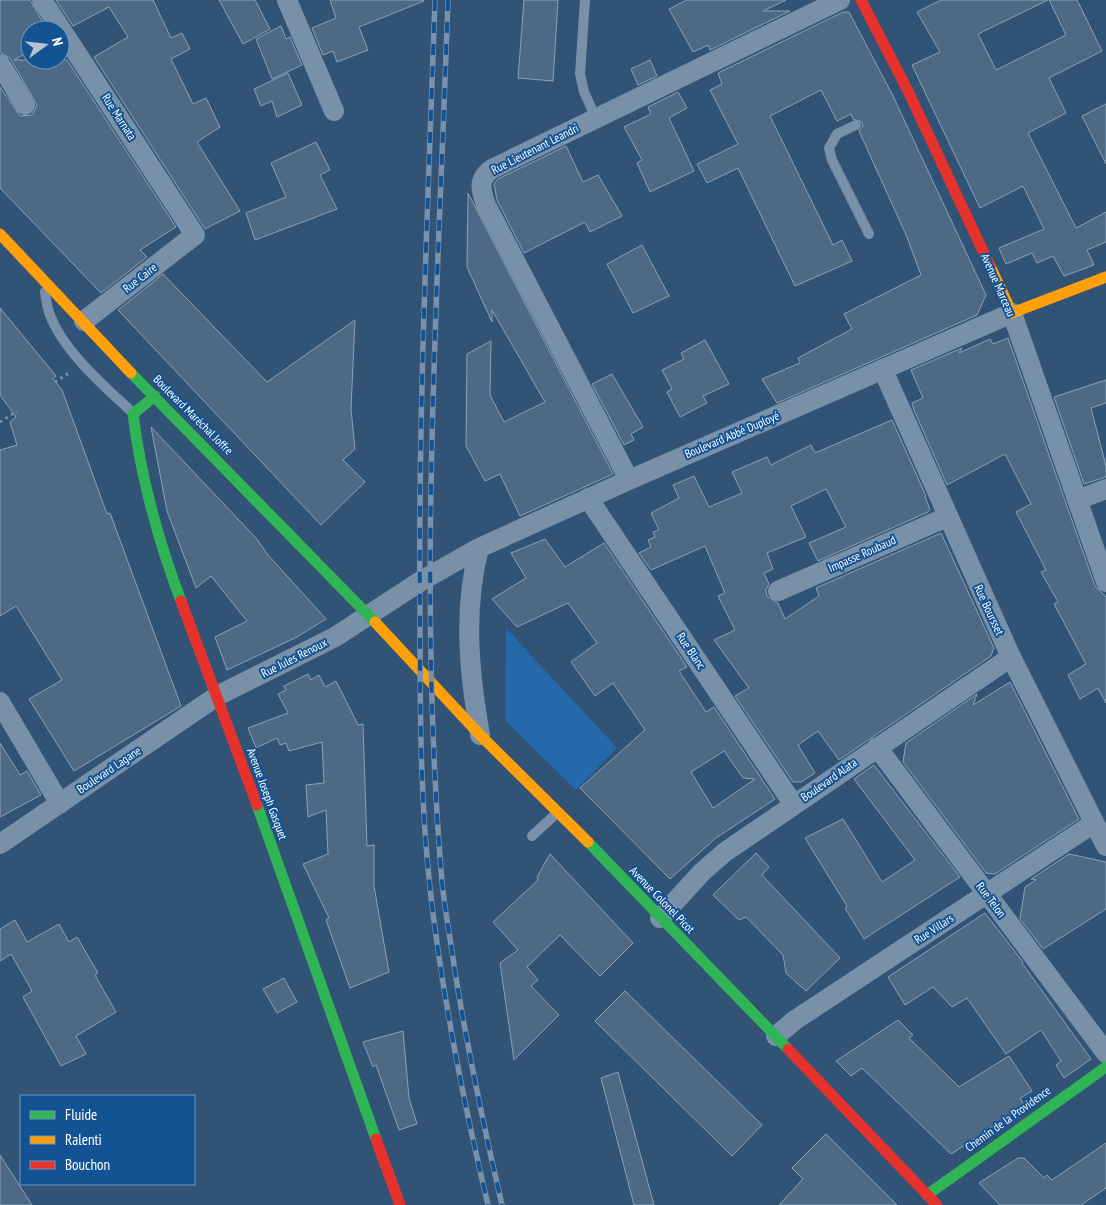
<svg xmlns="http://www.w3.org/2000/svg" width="1106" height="1205" font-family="'PT Sans Narrow',sans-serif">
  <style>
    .green { fill: #2669aa }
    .building { fill: #4d6985; stroke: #8da2b7; fill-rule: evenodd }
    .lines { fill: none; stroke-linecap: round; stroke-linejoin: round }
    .path { stroke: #7891a9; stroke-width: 3; stroke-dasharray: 2.5 4; stroke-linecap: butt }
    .lane { stroke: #7891a9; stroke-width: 10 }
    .street { stroke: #7891a9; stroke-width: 20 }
    .fast { stroke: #30b455; stroke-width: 11 }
    .slow { stroke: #ff9f0a; stroke-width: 11 }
    .jam { stroke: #e5322d; stroke-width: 11 }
    .rail-casing { stroke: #7b91a9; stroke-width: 5.5 }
    .rail { stroke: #135393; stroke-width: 4; stroke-dasharray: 11; stroke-linecap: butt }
    .labels { text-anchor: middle; stroke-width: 4; stroke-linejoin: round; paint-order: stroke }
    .street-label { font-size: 12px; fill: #fff; stroke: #135393 }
  </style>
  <rect width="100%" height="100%" fill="#305376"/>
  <path class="green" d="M506 628 617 748 576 790 505 720Z"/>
  <path class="building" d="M0 0H30L47 30H30V51L14 60H67L176 227 140 250 147 257 101 293 0 188V87L20 116 32 115 37 105 10 58 0 52Z
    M56 0H153L171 38 182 33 190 49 171 59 193 104 206 98 220 127 197 142 240 211 205 229 94 57 128 37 109 7 73 26Z
    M219 0H255L270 29 243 44Z
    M330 0H423L424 1 359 27 368 50 337 62 333 51 323 55 312 28 336 18Z
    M524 0H558L553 81 518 78Z
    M687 0H786L763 11H790L710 50 708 45 693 52 669 9Z
    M941 0H1048L978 34 996 70 1066 35 1049 0H1077L1102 51 1049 78 1066 113 1028 133 1076 228 1106 212V242L1087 250 1094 265 1064 276 1053 256 1037 263 1032 253 1006 264 999 248 1044 229 1023 186 980 208 912 65 940 52 917 12Z
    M843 12H849L893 96 986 295 977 315 777 403 762 379 800 363 798 358 852 329 844 314 921 275 907 237 859 131 863 126 862 122 853 119 851 114 837 121 821 90 770 116 833 245 842 240 852 261 795 286 738 168 707 183 697 164 738 144 710 90 722 84 718 73Z
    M281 26 286 39 290 37 302 65 272 79 256 39Z
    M650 60 657 76 638 85 631 69Z
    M288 73 302 105 277 117 272 101 261 106 254 89Z
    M678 92 687 108 669 118 694 171 650 192 637 163 642 160 624 127 651 114 648 107Z
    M1106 104V164L1082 116Z
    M316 142 330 170 320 175 337 209 255 240 246 213 286 197 271 163Z
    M566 146 583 182 598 175 622 216 590 232 585 222 524 253 497 200 494 184 498 179Z
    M468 193 613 474 520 516 500 474 485 481 466 446 467 354 491 341 490 395 504 422 545 402 492 310V322L467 267Z
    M642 245 669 296 633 313 607 264Z
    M163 274 267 382 355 320 351 409 355 449 343 460 365 482 321 525 118 310Z
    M0 308 56 376 53 379 62 390 107 514 110 513 181 706 74 771 29 699 62 680 16 606 0 616V450L17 445 10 422 16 417 0 395Z
    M1008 338 1095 586 1106 597V703L1098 688 1080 699 1068 675 1086 664 1054 604 1058 602 1041 572 1046 570 1016 512 1031 504 1005 454 947 485 914 410 912 403 923 398 911 370 962 348 959 353 990 339 993 344Z
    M705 340 729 384 703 396 707 403 680 417 667 392 672 389 662 370 684 359 681 353Z
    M612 374 643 427 631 434 634 440 624 445 592 384Z
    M1106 380V403L1091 408 1106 466V477L1084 484 1054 397Z
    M892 420 926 496 925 497 930 509 928 512 818 561 809 543 846 527 826 489 791 506 806 537 767 553 773 569 764 573 769 584 766 590 767 596 778 603 785 619 819 596 816 588 941 533 994 648 991 656 839 760 818 731 798 745 815 773 801 782H793L735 696 749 688 714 640 735 630 718 596 725 593 705 546 651 570 639 553 651 547 648 540 655 537 653 532 659 530 651 513 679 498 673 485 694 476 709 507 742 493 732 472 767 457 771 465 811 445 815 453Z
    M151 427 256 538 268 555 326 619 297 637 227 670 215 637 247 621 211 576 196 588 167 511Z
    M545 539 565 567 604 543 687 667 679 671 706 712 714 707 775 799 716 838 670 879 580 788 645 730 613 683 595 696 571 662 597 643 568 603 517 627 492 599 526 578 511 553ZM724 751 743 778 755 779 713 808 691 772Z
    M308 674 311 680 319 675 325 687 336 681 358 725 363 724 367 846 374 845V886L389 972 350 988 326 920 329 918 303 864 328 854 326 810 308 817 306 785 324 783 322 742 289 751 286 743 280 745 277 738 256 748 248 728 288 713 278 694 286 690 284 686Z
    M1010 682 1079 819 995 874 986 873 903 762 906 743 977 694 973 705Z
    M0 743 20 775 27 771 41 795 0 817Z
    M874 765 960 877 864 939 845 908 847 906 805 838 843 819 882 882 915 860 854 779Z
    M756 853 769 867 762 875 840 958 806 991 786 973 783 955 746 917 739 920 713 895Z
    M550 854 633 943 600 976 560 935 527 967 538 980 531 986 559 1015 514 1060 500 963 518 950 493 922 538 880 537 877Z
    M1069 854 1106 862V909L1043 949 1020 919 1025 887 1036 880 1031 879Z
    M985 913 1023 962 1022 963 1091 1059 1064 1078 1056 1065 1061 1061 1041 1030 1006 1054 967 998 952 1007 933 987 905 1005 888 977Z
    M15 920 27 942 59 924 69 942 77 937 98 973 95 975 116 1012 76 1036 86 1054 61 1066 23 997 32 991 11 954 0 961V929Z
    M284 978 297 1002 277 1013 263 989Z
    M625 991 762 1125 732 1156 595 1021Z
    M898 1020 913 1035 909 1038 959 1087 1009 1056 1032 1091 1020 1098 1025 1106 951 1154 862 1068 851 1076 836 1061Z
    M403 1031 409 1098 417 1124 399 1130 376 1065 373 1067 363 1042Z
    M618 1072 654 1205H634L601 1078Z
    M826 1134 897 1205H779L803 1179 792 1168Z
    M1106 1143V1188L1081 1205H1000L979 1183 1018 1158H1024L1044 1178 1047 1175 1052 1180Z
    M0 1155 32 1205H0Z"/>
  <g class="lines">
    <path class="path" d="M55 382 69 373
      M0 422 17 411"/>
    <path class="lane" d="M585 0 580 74 584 92 596 118
      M856 125 837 134 829 148 832 160 869 234
      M45 292C46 299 47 308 50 315 64 352 105 387 133 413
      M532 836 558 812"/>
    <path class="street" d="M42 0 195 235 84 321
      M287 0 334 111
      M0 64 25 105
      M883 370 1011 657 1106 846
      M629 480 486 205C481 191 477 179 492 169L840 0
      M588 498 794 805
      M1077 500 1106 489
      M479 548C463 611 469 672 480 735
      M778 591 947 517
      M0 702 60 804
      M877 747 1106 1053
      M0 844 217 696 335 637 421 581 479 548 629 480 1012 313 1106 582
      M660 918 702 872 725 852 1011 657
      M776 1036 795 1020 1094 823"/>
    <path class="fast" d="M131 373 375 622
      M155 396 133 414C141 479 158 540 181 601
      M257 805 376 1139
      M588 842 788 1049
      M927 1195 1106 1067"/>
    <path class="slow" d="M0 234 131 373
      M990 266 1012 313 1106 277
      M375 622 480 735 588 842"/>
    <path class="jam" d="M861 0 907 89 990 266
      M181 601 257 805
      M788 1049 937 1205
      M376 1139 400 1205"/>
    <defs>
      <path id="rail" d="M435 0C428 205 418 410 420 614 420 706 420 797 430 888 442 995 463 1100 488 1205
        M448 0C438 293 417 589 442 882 445 912 451 942 455 972 468 1051 484 1128 502 1205"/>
    </defs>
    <use href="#rail" class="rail-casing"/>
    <use href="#rail" class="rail"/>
  </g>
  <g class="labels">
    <g class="street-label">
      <text transform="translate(119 117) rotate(57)" y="4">Rue Marnata</text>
      <text transform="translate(535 149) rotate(-27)" y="4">Rue Lieutenant Leandri</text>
      <text transform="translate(140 278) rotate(-38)" y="4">Rue Caire</text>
      <text transform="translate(998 285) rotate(66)" y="4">Avenue Marceau</text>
      <text transform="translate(193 415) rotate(45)" y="4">Boulevard Maréchal Joffre</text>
      <text transform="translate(732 435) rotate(-23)" y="4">Boulevard Abbé Duployé</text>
      <text transform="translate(862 554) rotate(-24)" y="4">Impasse Roubaud</text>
      <text transform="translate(989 610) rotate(65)" y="4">Rue Boursset</text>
      <text transform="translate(691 651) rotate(56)" y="4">Rue Blanc</text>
      <text transform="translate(294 658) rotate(-27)" y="4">Rue Jules Renoux</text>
      <text transform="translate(109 770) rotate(-34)" y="4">Boulevard Lagane</text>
      <text transform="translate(829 780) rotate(-35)" y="4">Boulevard Alata</text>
      <text transform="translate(267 794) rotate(70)" y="4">Avenue Joseph Gasquet</text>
      <text transform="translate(662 900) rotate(46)" y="4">Avenue Colonel Picot</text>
      <text transform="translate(991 900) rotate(53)" y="4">Rue Telon</text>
      <text transform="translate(934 929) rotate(-33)" y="4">Rue Villars</text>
      <text transform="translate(1008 1119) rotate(-36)" y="4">Chemin de la Providence</text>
    </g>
  </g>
  <rect x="20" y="1095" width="175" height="90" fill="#135393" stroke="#7198be"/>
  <rect x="30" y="1111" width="25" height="8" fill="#30b455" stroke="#7198be"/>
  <text x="65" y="1120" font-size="15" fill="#ffffff">Fluide</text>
  <rect x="30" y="1136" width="25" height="8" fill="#ff9f0a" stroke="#7198be"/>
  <text x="65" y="1145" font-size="15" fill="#ffffff">Ralenti</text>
  <rect x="30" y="1161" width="25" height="8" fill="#e5322d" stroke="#7198be"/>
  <text x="65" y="1170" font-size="15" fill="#ffffff">Bouchon</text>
  <g transform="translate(45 45) rotate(75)"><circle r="24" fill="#135393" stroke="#7198be"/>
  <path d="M0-4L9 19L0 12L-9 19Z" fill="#b7c3cf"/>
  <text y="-8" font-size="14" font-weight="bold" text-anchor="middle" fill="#ffffff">N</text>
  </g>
</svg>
